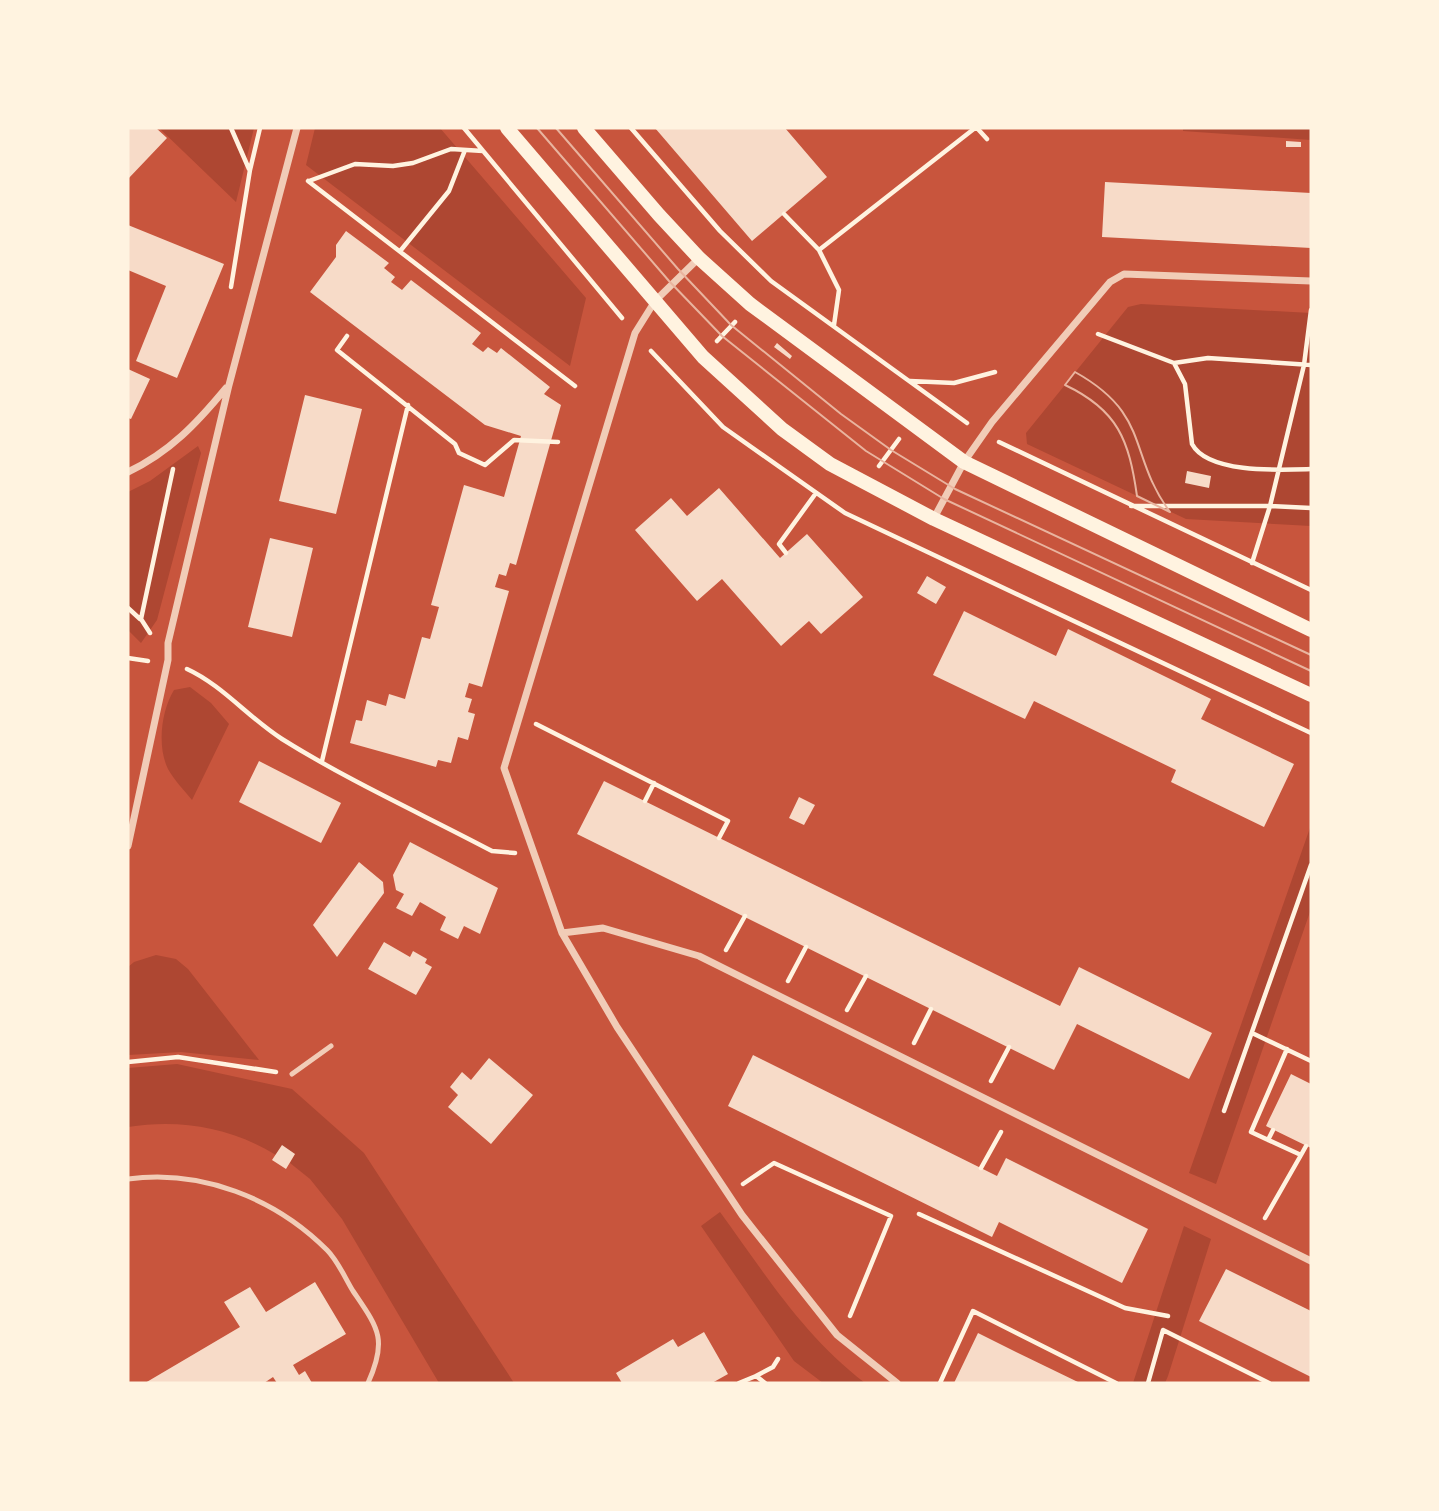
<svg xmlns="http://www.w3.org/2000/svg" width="1439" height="1511" font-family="Karla,sans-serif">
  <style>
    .green { fill: #ae4732 }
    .building { fill: #f7dbc8 }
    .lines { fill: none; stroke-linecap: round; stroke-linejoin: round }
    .path { stroke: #fff3e0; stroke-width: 4.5 }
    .service { stroke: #f1ccb7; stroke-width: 5 }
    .minor { stroke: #f1ccb7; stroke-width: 7 }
    .secondary { stroke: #fff3e0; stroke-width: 14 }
    .tram { stroke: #e9b49f; stroke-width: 2 }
  </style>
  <rect width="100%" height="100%" fill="#c8553d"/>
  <path class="green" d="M159 128H254L236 202Z
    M315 128H440L586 298 570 366 306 165Z
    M1183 128H1311V140L1183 131Z
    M1141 304 1311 313V526L1186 519 1027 444 1026 433 1128 307Z
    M198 446 201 453 157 620 141 643 128 630V492L150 481Z
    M190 687 211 703 229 724 192 800C184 790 174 780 168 769 157 747 161 711 174 690Z
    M1311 825V909L1216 1184 1189 1173Z
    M156 955 176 959 188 969 259 1060 181 1052 128 1055V967L134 962Z
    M177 1064 292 1089 364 1153 514 1383H439L342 1219 310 1179 290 1163 295 1154 282 1146 276 1155C230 1127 180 1119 128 1127V1068Z
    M720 1212C766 1275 802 1334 865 1383H823L794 1361 701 1226Z
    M1184 1226 1211 1239 1168 1376 1165 1383H1133Z"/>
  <path class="building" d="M128 128H156L167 138 128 179Z
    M655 128H785L827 177 752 241Z
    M1286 141 1301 142V147H1286Z
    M1105 182 1311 193V248L1102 237Z
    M128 225 224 264 177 378 136 361 166 286 128 270Z
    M346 231 389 263 384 268 395 277 391 282 402 290 411 280 481 333 472 344 483 352 488 347 497 353 501 348 550 387 544 394 561 405 516 565 510 563 506 576 499 574 495 587 509 591 482 687 469 683 465 697 472 699 468 712 475 714 468 740 458 737 451 763 438 760 436 767 350 743 356 720 362 721 367 700 386 706 389 694 405 699 422 637 430 639 439 607 431 605 464 485 504 497 521 436 485 425 310 292 336 257V245Z
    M777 343 792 356 790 359 774 347Z
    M128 369 150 379 131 419 128 418Z
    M305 395 362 409 336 514 279 501Z
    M1187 471 1211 476 1209 488 1185 483Z
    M719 488 780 558 807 534 863 597 821 634 809 621 781 646 722 579 697 601 635 530 671 498 687 516Z
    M270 538 313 548 292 637 248 627Z
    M927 576 946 587 936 604 917 593Z
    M964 611 1056 656 1068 629 1211 699 1201 719 1294 764 1264 827 1171 782 1176 770 1034 701 1025 719 933 675Z
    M259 761 341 803 321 843 239 802Z
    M604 781 1060 1006 1079 967 1212 1033 1189 1079 1077 1024 1054 1070 577 834Z
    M799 797 815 805 804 825 789 818Z
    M410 842 498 888 480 934 464 926 458 939 440 930 446 917 420 902 412 916 396 908 404 894 396 890 393 875Z
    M359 862 383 882 384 893 337 957 313 925Z
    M384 942 410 957 413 951 427 959 425 963 432 967 416 995 368 969Z
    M753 1055 997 1176 1006 1158 1148 1229 1122 1283 999 1222 992 1237 728 1106Z
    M489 1058 533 1095 491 1144 448 1107 458 1095 450 1087 462 1072 471 1080Z
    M1291 1074 1311 1084V1148L1266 1126Z
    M282 1145 295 1154 286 1169 272 1160Z
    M1226 1269 1311 1311V1377L1199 1321Z
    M315 1282 346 1334 293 1365 299 1375 305 1371 312 1383H277L273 1377 264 1383H145L240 1327 224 1302 250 1287 266 1312Z
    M704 1332 728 1374 712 1383H622L616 1373 673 1339 678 1347Z
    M978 1333 1010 1349 1080 1383H954Z"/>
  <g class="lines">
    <path class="path" d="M231 128 249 169
      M464 128 622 318
      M631 128 720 231 771 281 967 423
      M977 128 987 139
      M308 181 575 386
      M309 181 355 164 393 166 413 163 451 149 483 151
      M784 214 819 250 839 290 834 325
      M401 250 449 191 465 150
      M819 250 975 128
      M231 287 250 170 260 128
      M1311 310 1304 365 1270 506 1311 508
      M1098 334 1174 363
      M347 336 337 350 455 444 459 453 485 465 514 440 558 442
      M717 341 735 322
      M651 351 723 427 845 513 1311 733
      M1311 365 1208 358 1174 363 1185 384 1192 444C1208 474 1281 470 1311 469
      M910 381 954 383 995 372
      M999 442 1311 590
      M879 466 899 439
      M1131 506H1270L1252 563
      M786 553 779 544 816 493
      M128 608 140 619
      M150 633 141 619 173 469
      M128 658 148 661
      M187 669C222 685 249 718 282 739 349 781 422 814 492 851L515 853
      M536 724 728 821 719 838
      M322 761 408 405
      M645 801 654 783
      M726 950 745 916
      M788 981 806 947
      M847 1010 866 976
      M1252 1033 1311 1061
      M914 1043 931 1009
      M1287 1049 1251 1132 1301 1155 1306 1146
      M128 1062 178 1057 276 1072
      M991 1081 1009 1047
      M1224 1111 1311 865
      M1268 1140 1273 1130
      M981 1168 1001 1132
      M743 1184 774 1163 891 1216 850 1316
      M919 1214 1125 1308 1168 1316
      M1265 1218 1301 1155
      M756 1376 773 1367 778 1359
      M739 1383 756 1376 765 1383
      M940 1383 973 1311 1116 1383
      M1148 1383 1163 1330 1269 1383"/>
    <path class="service" d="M292 1074 331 1046
      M128 1179C201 1169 275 1198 327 1250 338 1261 345 1278 353 1291 378 1328 388 1339 368 1383"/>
    <path class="minor" d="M699 258 655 301 635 333 504 768 562 933 617 1027 742 1215 837 1335 897 1383
      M128 472C170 452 197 423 226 388
      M934 518 964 462 992 422 1110 282 1124 274 1311 281
      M128 846 168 660V643L229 385 297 128
      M562 933 603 928 699 956 1311 1261"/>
    <path class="secondary" d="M507 128 703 357 782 429 830 464 934 519 1311 695
      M584 128 659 215 699 258 750 304 964 462 1311 630"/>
    <path class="tram" d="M537 128 669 281 722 336 866 451 944 499 1311 671
      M556 128 678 269 731 325 841 414 891 450 955 489 1311 655
      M1075 372C1152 415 1127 454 1170 512L1137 496C1129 440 1118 410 1065 385Z"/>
  </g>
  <rect width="1439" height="1511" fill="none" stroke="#fff3e0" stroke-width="259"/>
</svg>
